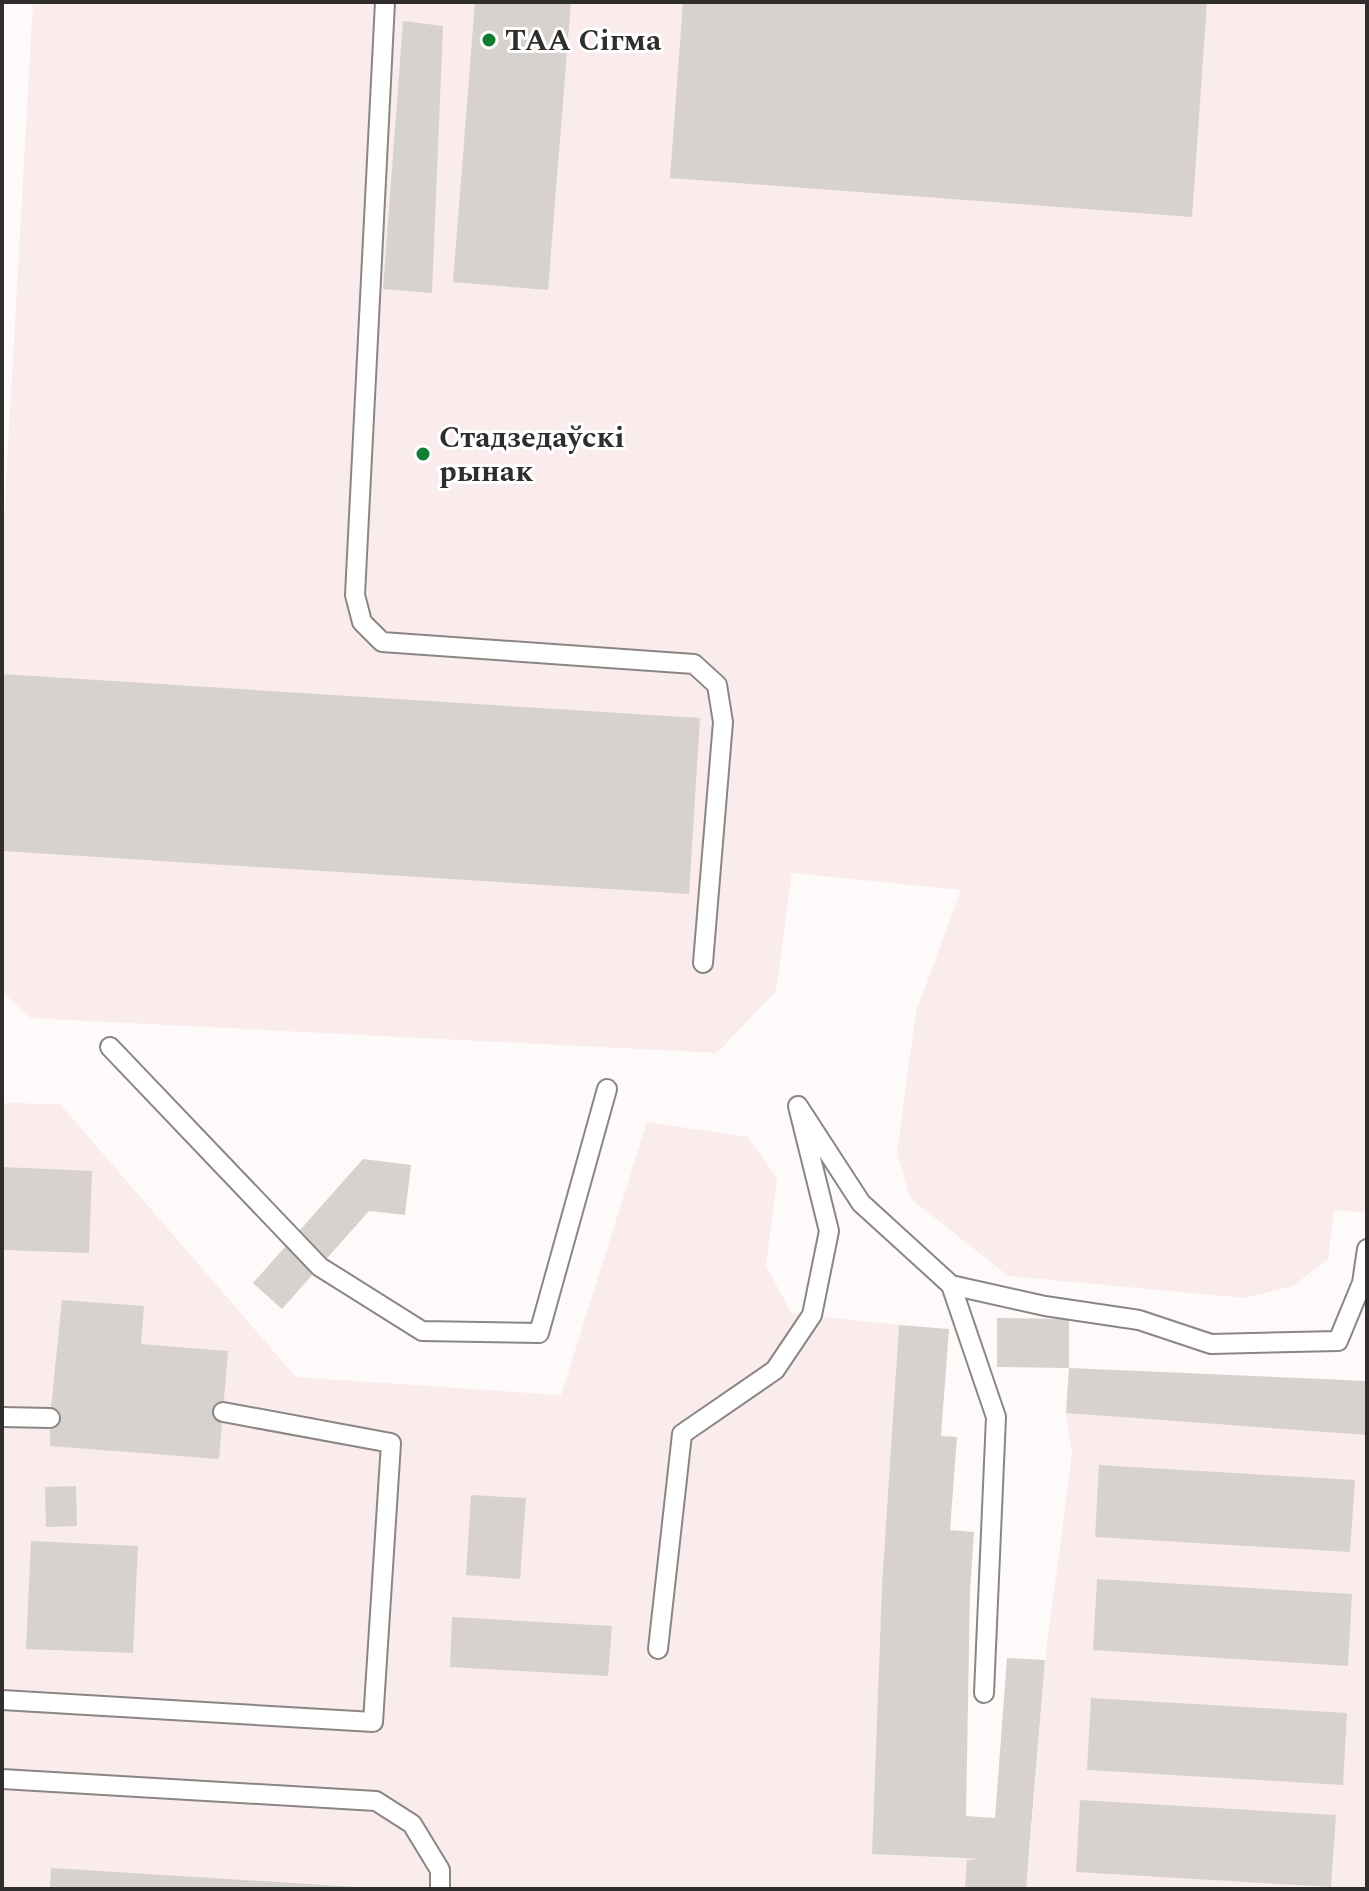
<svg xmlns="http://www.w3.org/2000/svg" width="1369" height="1891" font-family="Spectral,serif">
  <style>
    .built { fill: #faecec }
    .building { fill: #d8d2cf }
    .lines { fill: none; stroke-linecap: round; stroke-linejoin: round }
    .service-casing { stroke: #8b8584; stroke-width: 22 }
    .service { stroke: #fff; stroke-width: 18 }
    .poi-dot { fill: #0f7d32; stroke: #fff; stroke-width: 3 }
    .labels { text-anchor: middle; stroke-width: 6; stroke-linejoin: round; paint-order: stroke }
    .poi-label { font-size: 30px; font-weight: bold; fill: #302d2d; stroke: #fff; text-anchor: start }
  </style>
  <rect width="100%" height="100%" fill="#fefafa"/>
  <path class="built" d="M33 2H1367V1213L1334 1210 1328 1259 1293 1286 1245 1298 1008 1276 910 1198 897 1152 916 1012 961 890 792 873 776 991 717 1053 31 1018 2 992V554Z
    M2 1103 60 1104 296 1377 561 1395 647 1122 748 1137 777 1178 766 1265 791 1313 899 1325 882 1585 872 1854 1029 1863 1045 1660 1072 1454 1066 1413 1069 1368 1367 1386V1889H2Z"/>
  <path class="building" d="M475 2H571L548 290 453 282Z
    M683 2H1207L1192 217 670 178Z
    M403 21 443 26 432 293 383 289Z
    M2 674 700 718 689 894 2 851Z
    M363 1159 411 1165 405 1215 369 1211 282 1309 253 1283Z
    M2 1167 92 1171 89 1253 2 1250Z
    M62 1300 144 1306 141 1344 228 1351 219 1459 50 1446V1418Z
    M997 1318 1069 1319V1368L997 1367Z
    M899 1325 949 1329 941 1436 957 1437 950 1530 974 1532 970 1591 966 1816 995 1818 1007 1658 1045 1660 1026 1889H965L967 1860 979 1859 872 1854 882 1585Z
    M1069 1368 1367 1381V1435L1066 1413Z
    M1099 1465 1355 1480 1350 1552 1095 1537Z
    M76 1486 77 1526 46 1527 45 1487Z
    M471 1495 526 1498 520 1579 466 1575Z
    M31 1541 138 1546 133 1653 26 1649Z
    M1097 1579 1352 1594 1348 1666 1093 1650Z
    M452 1617 612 1626 608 1676 450 1667Z
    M1091 1698 1347 1713 1343 1785 1087 1770Z
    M1080 1800 1336 1815 1331 1887 1076 1872Z
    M51 1868 357 1887V1889H50Z"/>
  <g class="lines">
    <defs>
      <path id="service" d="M385 2 355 595 362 622 382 642 694 664 717 685 723 722 703 963
        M110 1047 320 1267 422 1331 539 1333 607 1089
        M951 1285 1045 1306 1139 1320 1211 1344 1338 1341 1362 1283 1367 1249
        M2 1417 50 1418
        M658 1649 682 1434 775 1370 812 1315 829 1231 798 1106 861 1203 951 1285 996 1417 984 1693
        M2 1700 373 1722 391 1443 223 1412
        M2 1779 376 1801 412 1824 440 1870V1889"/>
    </defs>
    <use href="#service" class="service-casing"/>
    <use href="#service" class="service"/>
  </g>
  <g class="poi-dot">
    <circle cx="489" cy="40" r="8"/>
    <circle cx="423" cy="454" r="8"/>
  </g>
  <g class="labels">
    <g class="poi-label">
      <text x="505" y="50">ТАА Сігма</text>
      <text x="439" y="447">Стадзедаўскі<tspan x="439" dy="34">рынак</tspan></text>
    </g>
  </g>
  <rect width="1369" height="1891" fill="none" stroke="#302d2d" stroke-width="8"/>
</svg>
